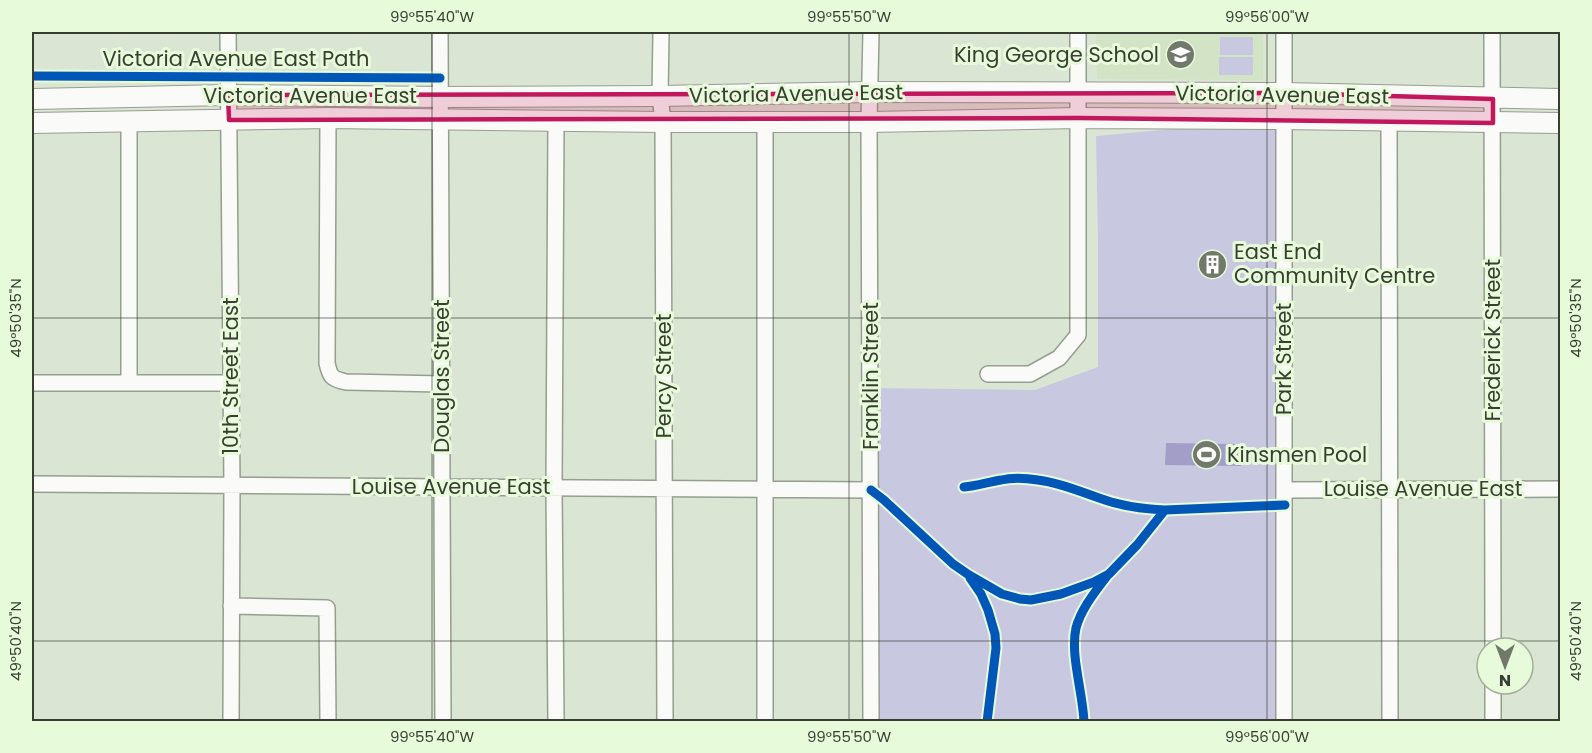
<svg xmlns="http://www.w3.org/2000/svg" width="1592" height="753" font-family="Poppins,sans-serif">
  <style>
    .built { fill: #d2e3c6 }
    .green { fill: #c9c8e1 }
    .water { fill: #a39ec7 }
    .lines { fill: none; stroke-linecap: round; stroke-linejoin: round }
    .minor-casing { stroke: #969e90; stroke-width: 18 }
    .major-casing { stroke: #969e90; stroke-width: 22 }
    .minor { stroke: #fafbf9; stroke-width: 15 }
    .major { stroke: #fafbf9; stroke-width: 20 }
    .cycleway-casing { stroke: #e7fada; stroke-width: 13 }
    .cycleway { stroke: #0057b8; stroke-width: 9 }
    .marked { fill: #c2185b; fill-opacity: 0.2; stroke: #c2185b; stroke-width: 4.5; stroke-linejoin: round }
    .ticks { fill: none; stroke: #383f32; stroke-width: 1.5; stroke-opacity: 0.45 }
    .labels { text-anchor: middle; stroke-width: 6; stroke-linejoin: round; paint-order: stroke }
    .poi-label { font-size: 21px; fill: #383f32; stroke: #e7fada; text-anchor: start }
    .street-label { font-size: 21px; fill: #383f32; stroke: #e7fada }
    .neatline { fill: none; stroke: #383f32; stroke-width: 2 }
    .ticks-label { font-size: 15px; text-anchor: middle; fill: #383f32 }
  </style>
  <rect width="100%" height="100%" fill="#dbe5d4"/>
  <path class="built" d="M1096 32H1263V80L1097 79Z"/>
  <path class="green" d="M1220 37H1253V55H1220Z
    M1219 57H1253V75H1219Z
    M1283 119 1284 721H871L870 388 1035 390 1098 367V238L1096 136Z"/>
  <path class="water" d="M1166 443 1241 444V466L1165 465Z"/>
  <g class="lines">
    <defs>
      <path id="minor" d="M228 32 232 486 231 722
        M440 32 443 722
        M661 32 660 96 663 122 665 722
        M871 32 869 122 871 722
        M1492 32 1493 648
        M328 118 327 363C330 377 332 379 346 382L442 384
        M129 121V383
        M1389 121 1390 722
        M988 374H1030L1059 358 1078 335V32
        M32 383H231
        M32 484 871 490
        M1285 490 1560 489
        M231 606 327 608 328 722
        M1493 684V722
        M556 722 554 488 556 120
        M765 722V122
        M1284 722V32"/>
      <path id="major" d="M32 99 228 95 441 97 660 96 871 92 1284 93 1560 99
        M32 123 328 118 663 122H869L1078 118 1283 119 1560 123"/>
    </defs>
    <use href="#minor" class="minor-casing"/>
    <use href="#major" class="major-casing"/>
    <use href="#minor" class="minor"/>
    <use href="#major" class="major"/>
    <defs>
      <path id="cycleway" d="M32 76 440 78
        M964 487C977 486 988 482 1001 480 1013 477 1026 478 1038 480 1062 483 1083 493 1105 500 1125 507 1145 509 1165 510
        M871 490 884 500 953 564 969 575 1002 594 1020 599 1031 600 1061 594 1094 582 1109 574 1137 545 1165 510 1285 505
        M970 578 981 594 988 610 995 634 996 648 987 722
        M1084 722C1083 693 1070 655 1076 628 1081 609 1095 592 1107 576"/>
    </defs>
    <use href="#cycleway" class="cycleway-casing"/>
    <use href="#cycleway" class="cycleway"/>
  </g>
  <path class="marked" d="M1284 93 1493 99V123L1078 118 229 120 228 95Z"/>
  <path class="ticks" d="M432 32V722M849 32V722M1267 32V722M32 318H1560M32 641H1560"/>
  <defs>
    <symbol id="school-disc" viewBox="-11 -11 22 22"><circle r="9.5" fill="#71796b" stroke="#e7fada"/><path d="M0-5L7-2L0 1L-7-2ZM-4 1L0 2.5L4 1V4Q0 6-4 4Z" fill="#fff"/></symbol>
    <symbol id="building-disc" viewBox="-11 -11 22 22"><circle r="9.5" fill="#71796b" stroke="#e7fada"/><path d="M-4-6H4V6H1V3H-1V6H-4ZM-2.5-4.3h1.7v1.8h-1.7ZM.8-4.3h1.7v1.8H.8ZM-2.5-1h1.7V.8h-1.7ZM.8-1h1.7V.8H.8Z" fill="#fff"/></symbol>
    <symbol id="stadium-disc" viewBox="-11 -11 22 22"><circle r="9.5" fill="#71796b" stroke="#e7fada"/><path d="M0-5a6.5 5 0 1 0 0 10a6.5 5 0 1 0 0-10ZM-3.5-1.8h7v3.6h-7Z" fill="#fff"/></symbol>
  </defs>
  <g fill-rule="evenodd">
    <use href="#school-disc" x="1164" y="38" width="33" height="33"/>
    <use href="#building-disc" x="1196" y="248" width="33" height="33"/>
    <use href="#stadium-disc" x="1190" y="438" width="33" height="33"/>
  </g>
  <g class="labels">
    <g class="poi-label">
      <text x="1159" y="62" text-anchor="end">King George School</text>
      <text x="1234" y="259">East End<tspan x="1234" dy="24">Community Centre</tspan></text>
      <text x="1227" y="462">Kinsmen Pool</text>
    </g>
    <g class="street-label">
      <text x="236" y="66">Victoria Avenue East Path</text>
      <text transform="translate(796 94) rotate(-1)" y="7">Victoria Avenue East</text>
      <text transform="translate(1282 95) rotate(1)" y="7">Victoria Avenue East</text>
      <text x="310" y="103">Victoria Avenue East</text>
      <text transform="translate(1493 340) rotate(-90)" y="7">Frederick Street</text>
      <text transform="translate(1284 359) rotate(-90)" y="7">Park Street</text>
      <text transform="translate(231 376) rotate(-90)" y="7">10th Street East</text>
      <text transform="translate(442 376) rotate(-90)" y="7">Douglas Street</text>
      <text transform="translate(664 376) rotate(-90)" y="7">Percy Street</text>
      <text transform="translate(871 376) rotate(-90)" y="7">Franklin Street</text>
      <text x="451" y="494">Louise Avenue East</text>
      <text x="1423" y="496">Louise Avenue East</text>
    </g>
  </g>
  <rect width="1592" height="753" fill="none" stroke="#e7fada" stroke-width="66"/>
  <g transform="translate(1505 666) rotate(180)"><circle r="28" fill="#e7fada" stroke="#a1af97" stroke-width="1.5"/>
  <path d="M0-4.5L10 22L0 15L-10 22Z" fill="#71796b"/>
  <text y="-9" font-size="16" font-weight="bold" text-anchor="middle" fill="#383f32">N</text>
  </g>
  <rect x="33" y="33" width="1526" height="687" class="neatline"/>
  <g class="ticks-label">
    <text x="432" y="22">99°55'40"W</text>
    <text x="849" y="22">99°55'50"W</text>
    <text x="1267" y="22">99°56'00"W</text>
    <text transform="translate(1576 318) rotate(-90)" y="5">49°50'35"N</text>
    <text transform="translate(16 318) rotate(-90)" y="5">49°50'35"N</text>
    <text transform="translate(1576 641) rotate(-90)" y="5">49°50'40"N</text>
    <text transform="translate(16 641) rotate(-90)" y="5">49°50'40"N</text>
    <text x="432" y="742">99°55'40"W</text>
    <text x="849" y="742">99°55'50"W</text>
    <text x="1267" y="742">99°56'00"W</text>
  </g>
</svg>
